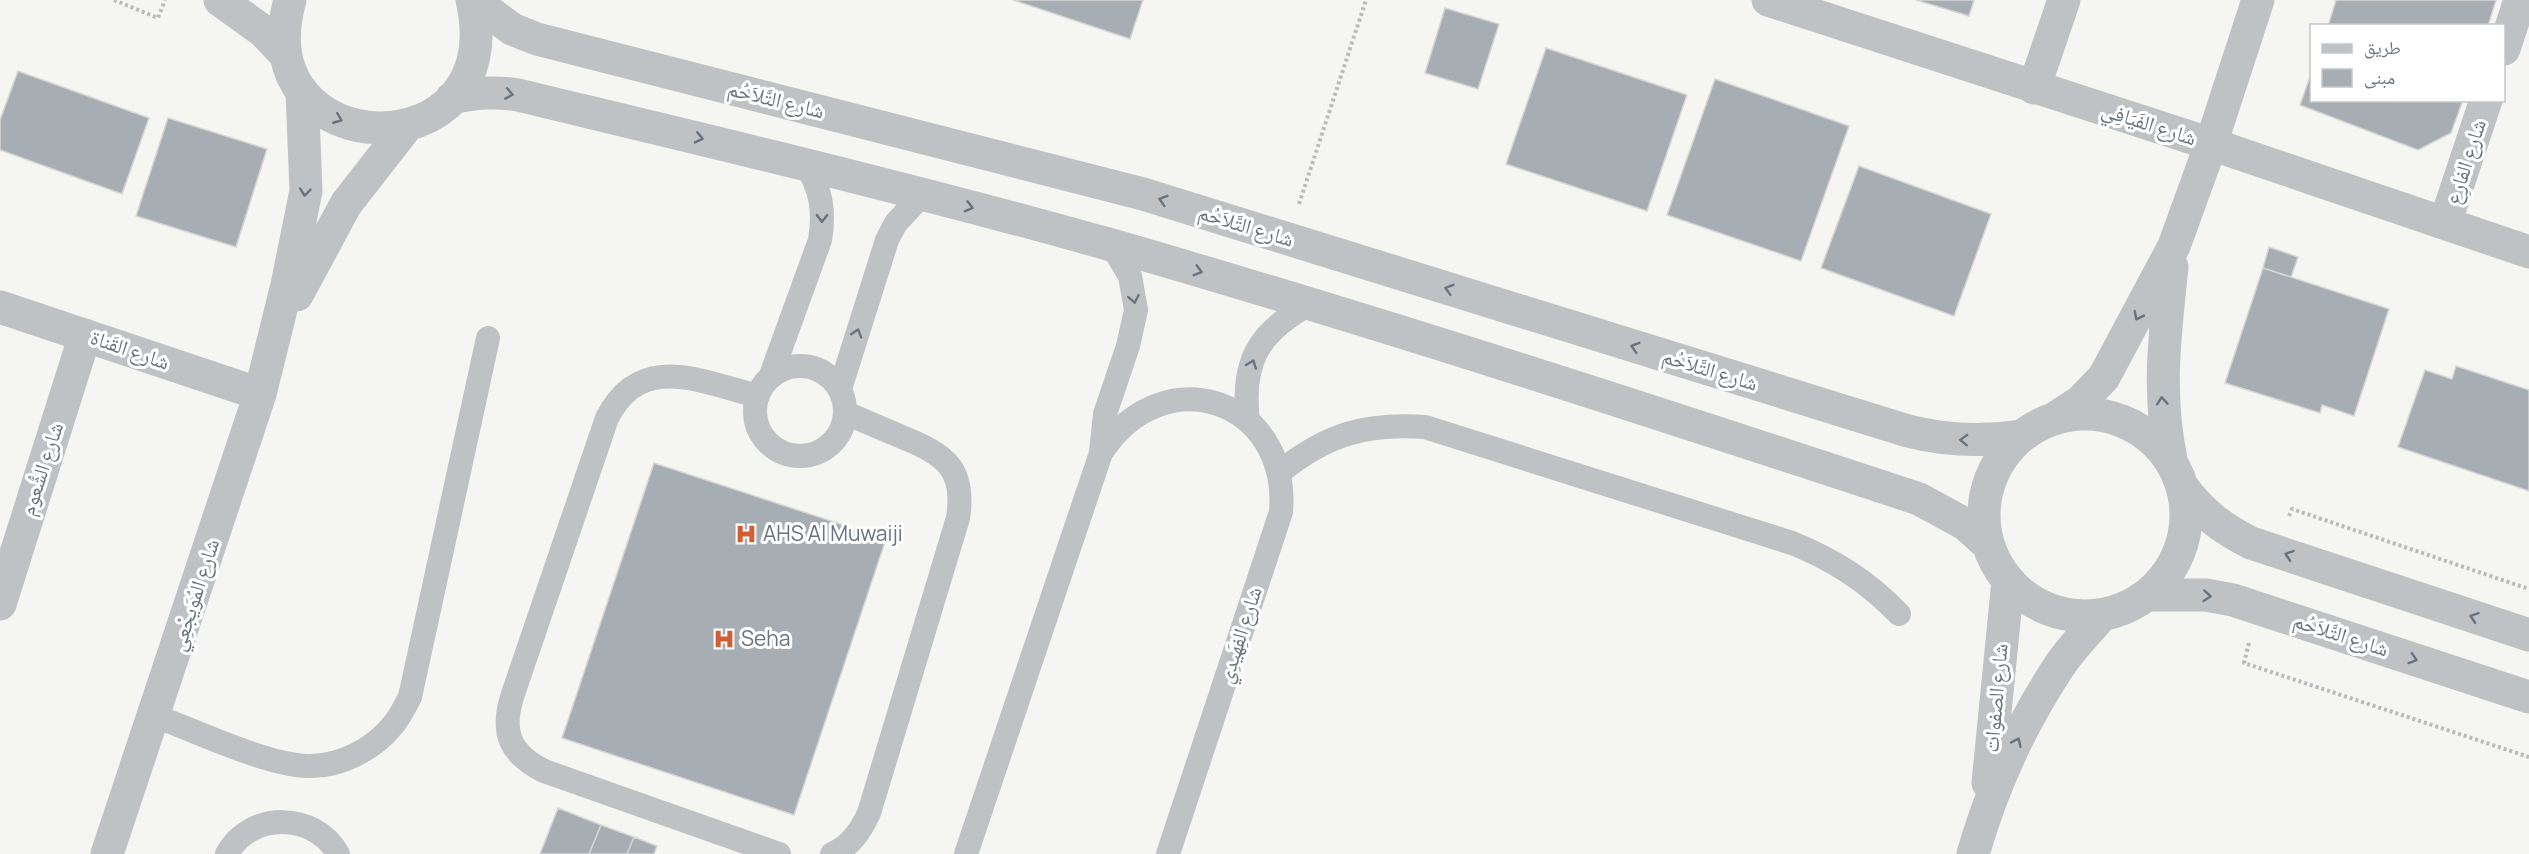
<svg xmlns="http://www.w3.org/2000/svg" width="2529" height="854" font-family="Manrope,'Noto Naskh Arabic',sans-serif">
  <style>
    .building { fill: #a7aeb3; stroke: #d6d6d4; stroke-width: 1.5 }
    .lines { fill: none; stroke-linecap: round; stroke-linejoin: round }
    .path { stroke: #b8bbbc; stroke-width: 4; stroke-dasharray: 3 3; stroke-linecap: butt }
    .lane { stroke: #bec2c5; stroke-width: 24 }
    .street { stroke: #bec2c5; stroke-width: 33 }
    .oneway { stroke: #67747f }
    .labels { text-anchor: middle; stroke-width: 6; stroke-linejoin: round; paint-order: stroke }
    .street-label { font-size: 21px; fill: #67747f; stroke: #fff }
    .poi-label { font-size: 21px; fill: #67747f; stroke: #fff; text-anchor: start }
  </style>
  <rect width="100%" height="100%" fill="#f5f5f1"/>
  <path class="building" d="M1013 0H1143L1130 39Z
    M1916 0H1974L1969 16Z
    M2336 0H2496L2488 26H2328Z
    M1445 8 1499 24 1478 89 1425 73Z
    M1546 48 1687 95 1647 211 1506 164Z
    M18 71 149 118 122 194 0 150V120Z
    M2312 71V100H2463L2451 133 2418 150 2300 105Z
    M1715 79 1849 126 1801 261 1667 215Z
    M168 118 267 149 236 247 136 216Z
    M1859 166 1991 214 1954 316 1821 268Z
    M2269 247 2298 257 2291 277 2263 268Z
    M2263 268 2389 309 2354 416 2322 405 2320 413 2225 383Z
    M2456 366 2529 390V491L2398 447 2425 370 2452 379Z
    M654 463 886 539 794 815 562 738Z
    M558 808 601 825 589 854H540Z
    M601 825 634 837 627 854H589Z
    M634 837 657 846 654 854H627Z"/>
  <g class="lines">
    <path class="path" d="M114 0 158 18 165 0
      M1299 204 1366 0
      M2289 516 2292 509 2529 589
      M2249 643 2244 663 2529 757"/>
    <path class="lane" d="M755 411a45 45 0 1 1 90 0a45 45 0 1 1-90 0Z
      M770 378 820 240C825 211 821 189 805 163
      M840 389 887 240 896 223 922 195
      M758 396C701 382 641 351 607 418L512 697C501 733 510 754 544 771L779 854
      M1248 421C1241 362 1258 332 1310 304
      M1101 452 1105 414 1128 346 1136 310 1130 276 1112 246
      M1280 472C1327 434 1366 423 1425 427L1792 543C1834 560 1867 581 1899 614
      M155 716C196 731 266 765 308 766 340 767 374 749 393 725 400 717 405 706 410 697L488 338
      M227 854C250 811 315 812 338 854
      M832 854C851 846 861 830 869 813L958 518C966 468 944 454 902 437 883 429 864 421 846 413
      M966 854 1101 453C1162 357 1290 398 1281 512L1168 854"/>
    <path class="street" d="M220 0 263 31 285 54
      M290 0C243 166 512 175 472 0
      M473 0 512 29 537 39 1143 194 1908 431C1947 441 1982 442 2022 436
      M1768 0 2211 144 2529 252
      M2504 49 2520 0
      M2034 88 2064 0
      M452 98C475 93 494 91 518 95 717 143 917 190 1115 246 1385 324 1652 411 1919 499L1965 524 1984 541
      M2445 223 2486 100
      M297 295 346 204 406 127
      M0 307 260 394
      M1984 515a101 101 0 1 1 202 0a101 101 0 1 1-202 0Z
      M2055 418 2081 401 2104 377 2174 246 2211 144 2258 0
      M2171 459C2157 392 2165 334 2172 267
      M2184 489C2203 514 2223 529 2251 543L2529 635
      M2148 595H2206L2233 600 2529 697
      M0 604 85 335
      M1988 783 2008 581
      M107 854 260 394 287 285 306 191 302 91
      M1973 854C1992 788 2022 722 2060 665 2072 647 2088 631 2102 615"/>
  </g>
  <defs><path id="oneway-chevron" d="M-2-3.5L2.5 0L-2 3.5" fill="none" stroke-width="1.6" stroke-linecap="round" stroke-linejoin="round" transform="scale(1.5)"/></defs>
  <g class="oneway">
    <use href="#oneway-chevron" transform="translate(509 94) rotate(11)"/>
    <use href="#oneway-chevron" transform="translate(338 119) rotate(22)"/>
    <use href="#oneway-chevron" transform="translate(699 138) rotate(13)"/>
    <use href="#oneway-chevron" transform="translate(305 192) rotate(96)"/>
    <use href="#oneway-chevron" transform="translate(1163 200) rotate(-163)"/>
    <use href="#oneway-chevron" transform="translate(969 207) rotate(15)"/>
    <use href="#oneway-chevron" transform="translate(822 218) rotate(91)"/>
    <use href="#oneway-chevron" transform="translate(1198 271) rotate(16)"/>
    <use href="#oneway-chevron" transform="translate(1449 289) rotate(-163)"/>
    <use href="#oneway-chevron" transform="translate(1134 299) rotate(79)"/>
    <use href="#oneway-chevron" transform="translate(2138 316) rotate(117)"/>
    <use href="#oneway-chevron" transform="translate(857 333) rotate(-73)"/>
    <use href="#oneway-chevron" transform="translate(1635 347) rotate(-163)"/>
    <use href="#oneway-chevron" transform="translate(1252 364) rotate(-70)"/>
    <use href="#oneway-chevron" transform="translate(2162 401) rotate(-94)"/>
    <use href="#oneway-chevron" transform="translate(1964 440) rotate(-178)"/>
    <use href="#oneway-chevron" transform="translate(2289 555) rotate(-161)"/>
    <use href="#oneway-chevron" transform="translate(2207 596) rotate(5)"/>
    <use href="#oneway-chevron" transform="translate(2474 617) rotate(-161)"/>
    <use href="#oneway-chevron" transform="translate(2413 659) rotate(18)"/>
    <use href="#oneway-chevron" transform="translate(2017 742) rotate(-65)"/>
  </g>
  <defs>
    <symbol id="hospital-bare" viewBox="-9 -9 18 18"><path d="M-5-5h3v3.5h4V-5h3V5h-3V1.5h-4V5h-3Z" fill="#d05f36" stroke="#fff" stroke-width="2.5" paint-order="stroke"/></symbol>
  </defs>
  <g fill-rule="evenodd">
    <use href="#hospital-bare" x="731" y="519" width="30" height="30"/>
    <use href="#hospital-bare" x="709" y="624" width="30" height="30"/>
  </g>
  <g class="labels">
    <g class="street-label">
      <text transform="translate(776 100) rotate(14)" y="7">شارع التَّلاَحُم</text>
      <text transform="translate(2149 124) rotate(18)" y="7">شارع الفَيَافِي</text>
      <text transform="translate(2466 162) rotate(-72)" y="7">شارع الفارِع</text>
      <text transform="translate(1246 226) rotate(17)" y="7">شارع التَّلاَحُم</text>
      <text transform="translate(130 350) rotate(19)" y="7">شارع القَناة</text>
      <text transform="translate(1710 370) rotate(17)" y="7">شارع التَّلاَحُم</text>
      <text transform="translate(42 469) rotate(-72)" y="7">شارع الشُّعوم</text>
      <text transform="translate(195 595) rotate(-72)" y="7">شارع المُوَيجْعِي</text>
      <text transform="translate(1240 635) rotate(-72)" y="7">شارع الفِهَيدِي</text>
      <text transform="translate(2341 635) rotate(18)" y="7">شارع التَّلاَحُم</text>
      <text transform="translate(1996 698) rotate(-85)" y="7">شارع الصفوات</text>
    </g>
    <g class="poi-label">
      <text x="763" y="541">AHS Al Muwaiji</text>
      <text x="741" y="646">Seha</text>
    </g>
  </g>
  <rect x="2310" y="24" width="195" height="78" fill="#ffffff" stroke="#c2c7cc" stroke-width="1.5"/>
  <rect x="2322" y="44" width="30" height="9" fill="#bec2c5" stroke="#c2c7cc" stroke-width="1.5"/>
  <text x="2364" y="54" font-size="18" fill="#67747f">طريق</text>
  <rect x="2322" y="69" width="30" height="18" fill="#a7aeb3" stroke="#c2c7cc" stroke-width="1.5"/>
  <text x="2364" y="84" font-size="18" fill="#67747f">مبنى</text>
</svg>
